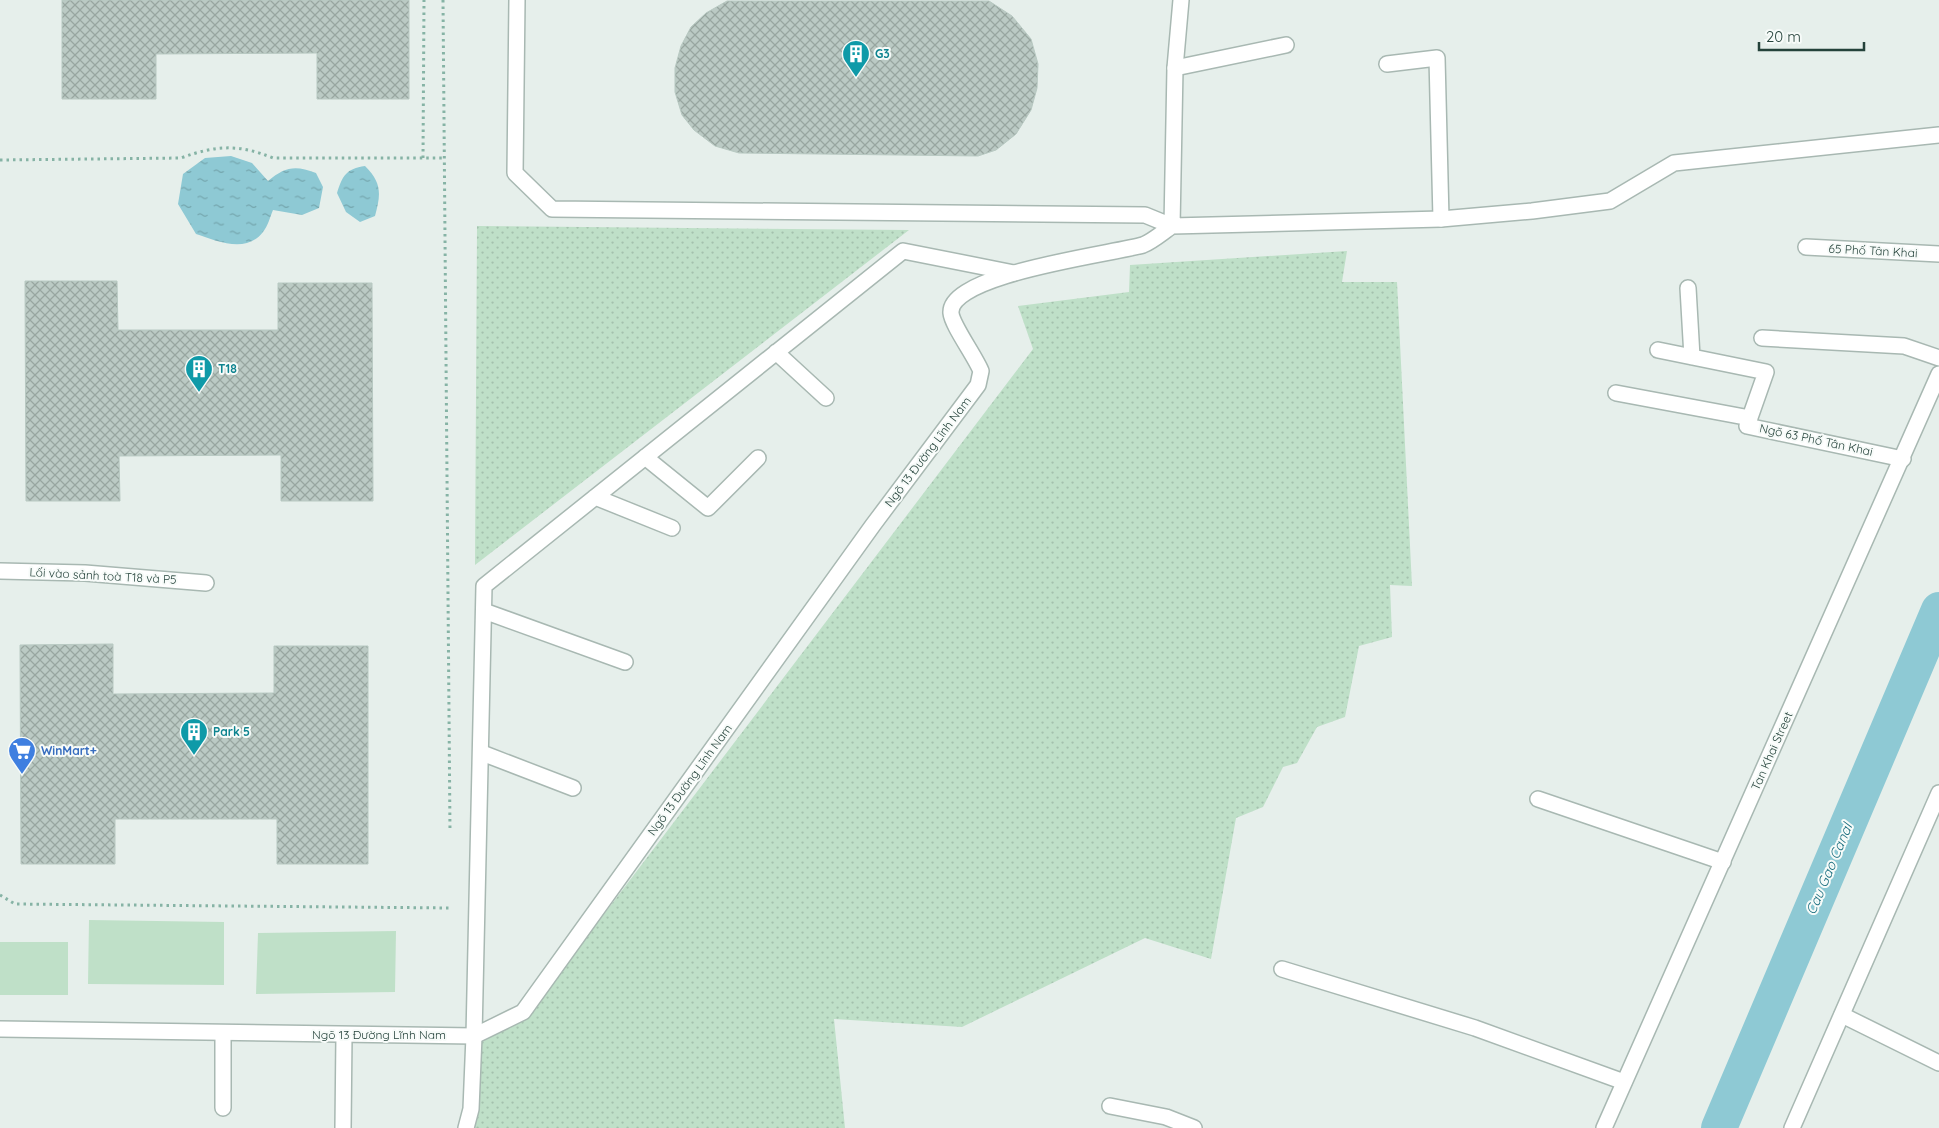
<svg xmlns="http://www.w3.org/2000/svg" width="1939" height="1128" font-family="Quicksand,sans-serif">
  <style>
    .grass { fill: url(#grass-dots) }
    .pitch { fill: #bfe0c8 }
    .water { fill: url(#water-ripples) }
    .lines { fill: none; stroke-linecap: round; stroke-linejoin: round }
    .canal { stroke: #8ec9d4; stroke-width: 36 }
    .building { fill: url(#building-cross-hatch); stroke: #b8c9c2 }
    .service-casing { stroke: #a8b8b2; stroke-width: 18 }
    .minor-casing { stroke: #a8b8b2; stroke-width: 18 }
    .tertiary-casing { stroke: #a8b8b2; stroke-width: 18 }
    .path { stroke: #86b3a5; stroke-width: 3; stroke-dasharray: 2.5 4; stroke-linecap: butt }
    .service { stroke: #fff; stroke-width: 15 }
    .minor { stroke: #fff; stroke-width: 15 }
    .tertiary { stroke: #fff; stroke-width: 15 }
    .labels { text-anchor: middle; stroke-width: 4; stroke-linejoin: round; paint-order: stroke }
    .culture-label { font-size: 12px; font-weight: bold; fill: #0d838f; stroke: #f7fbf9; text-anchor: start }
    .street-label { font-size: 12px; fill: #24423a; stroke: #f7fbf9 }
    .shop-label { font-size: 12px; font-weight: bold; fill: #366cbe; stroke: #f7fbf9; text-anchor: start }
    .water-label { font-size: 14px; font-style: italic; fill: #1c6f80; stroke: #f7fbf9 }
  </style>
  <defs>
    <pattern id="grass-dots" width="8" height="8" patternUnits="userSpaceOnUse" patternTransform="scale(1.25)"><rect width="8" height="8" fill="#bfe0c8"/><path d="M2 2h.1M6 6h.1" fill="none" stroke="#a4c1ad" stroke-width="1.8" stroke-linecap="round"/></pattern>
    <pattern id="water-ripples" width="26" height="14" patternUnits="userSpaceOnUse" patternTransform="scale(1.25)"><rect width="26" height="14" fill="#8ec9d4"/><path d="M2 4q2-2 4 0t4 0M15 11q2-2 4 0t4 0" fill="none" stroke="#74a5ad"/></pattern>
    <pattern id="building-cross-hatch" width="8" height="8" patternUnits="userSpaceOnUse" patternTransform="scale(1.25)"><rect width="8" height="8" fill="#bbcac4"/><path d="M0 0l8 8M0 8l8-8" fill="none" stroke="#98a6a0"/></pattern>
  </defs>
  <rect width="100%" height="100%" fill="#e6efeb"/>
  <path class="grass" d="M477 226 909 230 475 565Z
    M1347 251 1342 282H1397L1412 586 1390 585 1392 637 1359 646 1345 717 1317 727 1297 763 1283 767 1263 807 1236 818 1211 959 1145 938 962 1027 834 1019 845 1128H471L482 1040 526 1017 1033 349 1018 306 1129 292 1130 265Z"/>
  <path class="pitch" d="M89 920 224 922V985L88 984Z
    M396 931 395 992 256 994 258 933Z
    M0 942H68V995H0Z"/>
  <path class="water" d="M231 156 252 163 268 181C285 167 295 165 316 173L323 187 319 208 302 215 273 210C270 217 268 226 263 232 246 254 217 241 196 234L178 204 183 174 205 158Z
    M365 166C382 183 381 194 375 216L360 222 346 212 337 193C343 175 346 169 365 166Z"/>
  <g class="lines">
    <path class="canal" d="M1719 1128 1939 610"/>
  </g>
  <path class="building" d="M62 0H409V99H317V53L156 54V99H62Z
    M727 1H989L1012 16 1031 39 1038 64 1037 88 1031 110 1016 134 996 150 978 156 739 153 715 146 694 130 682 115 675 92V68L681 46 691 27 706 13Z
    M25 281H117L118 330H278V283H372L373 501H281V455L119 456 120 501H26Z
    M113 644V694L274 693V646H368V864H277V819H115V864H21L20 645Z"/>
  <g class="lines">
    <defs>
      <path id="service" d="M1387 64 1437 58 1441 219
        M1175 68 1286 45
        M1806 247 1939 254
        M1688 288 1692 357
        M1762 338 1904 346 1939 358
        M1658 350 1766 372 1747 426 1903 459
        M776 352 826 398
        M1616 393 1750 418
        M645 457 708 508 758 458
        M595 497 672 528
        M484 611 625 662
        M482 753 573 788
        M1538 799 1723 862
        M1282 969 1475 1028 1624 1082
        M1842 1015 1939 1063
        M1110 1106 1166 1117 1194 1128
        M223 1108V1033
        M343 1128 344 1035
        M466 1128 471 1109 474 1036 484 586 903 251 1014 273"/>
      <path id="minor" d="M517 0 515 173 552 209 1145 215 1172 226 1441 219 1532 211 1610 201 1674 163 1939 135
        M1172 226 1175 68 1181 0
        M0 571 85 573 206 583
        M0 1029 474 1036 523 1012 873 525 978 385 981 371C975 356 952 325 951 313 948 274 1112 254 1143 245 1153 241 1163 232 1172 226
        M1604 1128 1939 374"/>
      <path id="tertiary" d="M1792 1128 1939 793"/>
    </defs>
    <use href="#service" class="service-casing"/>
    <use href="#minor" class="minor-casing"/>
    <use href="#tertiary" class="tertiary-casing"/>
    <path class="path" d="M443 0 450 832
      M423 158 424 0
      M0 160 181 158C216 145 239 144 273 158H443
      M0 895 15 904 451 908"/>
    <use href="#service" class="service"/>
    <use href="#minor" class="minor"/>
    <use href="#tertiary" class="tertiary"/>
  </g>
  <defs>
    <symbol id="building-pin" viewBox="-11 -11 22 30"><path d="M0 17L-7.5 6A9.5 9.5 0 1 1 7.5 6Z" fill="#0f9aa8" stroke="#f7fbf9"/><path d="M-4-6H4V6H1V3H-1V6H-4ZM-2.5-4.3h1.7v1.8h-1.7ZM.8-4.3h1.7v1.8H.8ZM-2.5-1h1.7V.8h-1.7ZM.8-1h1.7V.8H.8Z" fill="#fff"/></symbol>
    <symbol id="supermarket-pin" viewBox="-11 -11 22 30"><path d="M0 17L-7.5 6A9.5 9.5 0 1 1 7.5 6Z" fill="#3f7fe0" stroke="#f7fbf9"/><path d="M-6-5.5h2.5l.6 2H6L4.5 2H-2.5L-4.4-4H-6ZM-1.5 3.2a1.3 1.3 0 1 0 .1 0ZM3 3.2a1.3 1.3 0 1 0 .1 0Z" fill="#fff"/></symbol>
  </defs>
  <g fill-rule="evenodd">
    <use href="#building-pin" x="840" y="38" width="32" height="43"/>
    <use href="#building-pin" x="183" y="353" width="32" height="43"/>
    <use href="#building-pin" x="178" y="716" width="32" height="43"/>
    <use href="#supermarket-pin" x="6" y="735" width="32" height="43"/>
  </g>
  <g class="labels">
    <g class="culture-label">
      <text x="875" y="58">G3</text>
      <text x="218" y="373">T18</text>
      <text x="213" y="736">Park 5</text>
    </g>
    <g class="street-label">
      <text transform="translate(1873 251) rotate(3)" y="4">65 Phố Tân Khai</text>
      <text transform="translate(1816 440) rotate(12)" y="4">Ngõ 63 Phố Tân Khai</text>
      <text transform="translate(928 452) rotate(-53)" y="4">Ngõ 13 Đường Lĩnh Nam</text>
      <text transform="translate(103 576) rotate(3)" y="4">Lối vào sảnh toà T18 và P5</text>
      <text transform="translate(1772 751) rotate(-66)" y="4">Tan Khai Street</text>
      <text transform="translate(690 780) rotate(-54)" y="4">Ngõ 13 Đường Lĩnh Nam</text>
      <text x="379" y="1039">Ngõ 13 Đường Lĩnh Nam</text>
    </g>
    <g class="shop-label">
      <text x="41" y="755">WinMart+</text>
    </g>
    <g class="water-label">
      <text transform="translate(1829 869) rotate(-67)" y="5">Cau Gao Canal</text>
    </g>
  </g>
  <path d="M1759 42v8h105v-8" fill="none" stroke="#24423a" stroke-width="2.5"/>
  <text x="1766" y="42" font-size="15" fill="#24423a" stroke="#f7fbf9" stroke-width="4" paint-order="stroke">20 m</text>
</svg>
